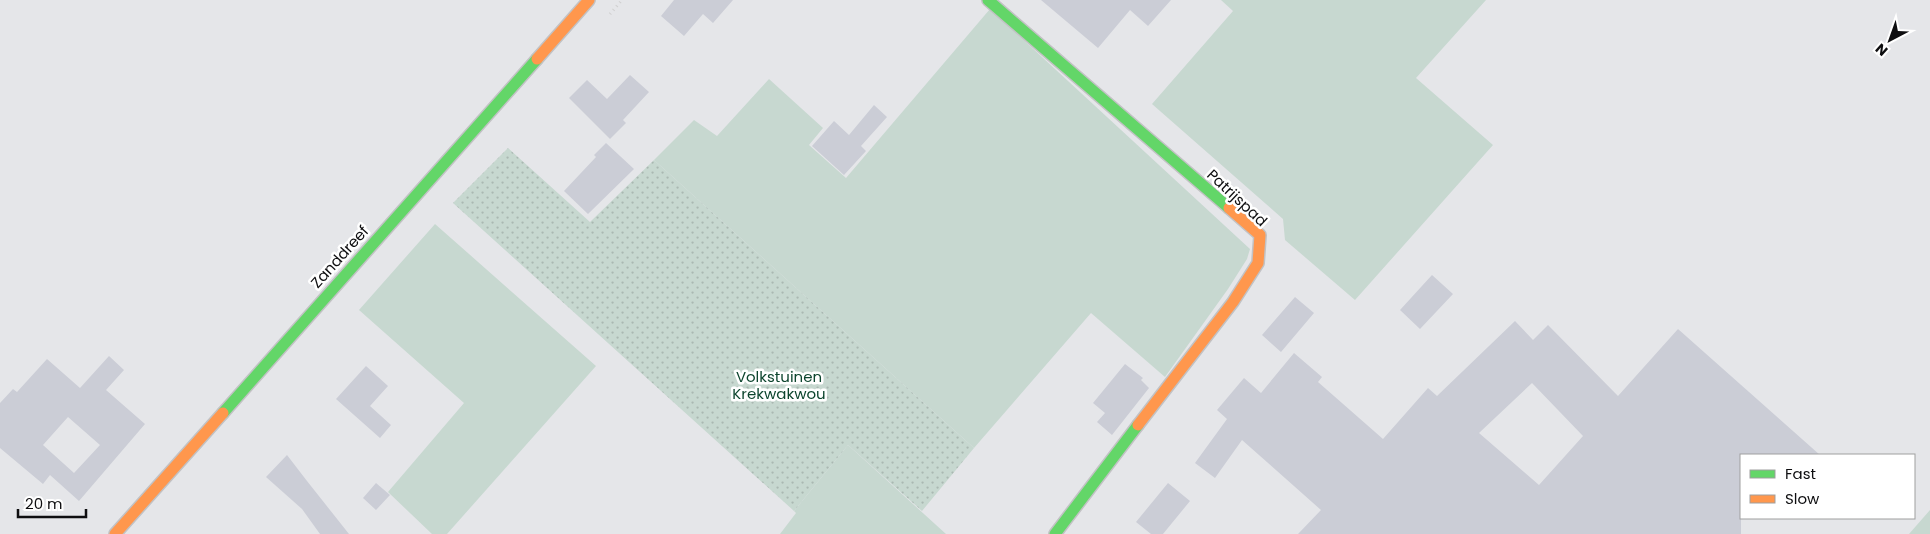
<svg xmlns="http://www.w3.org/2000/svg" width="1930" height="534" font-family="Poppins,sans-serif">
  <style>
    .grass { fill: #c7d8d0 }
    .garden { fill: url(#garden-dots) }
    .building { fill: #cbcdd6; fill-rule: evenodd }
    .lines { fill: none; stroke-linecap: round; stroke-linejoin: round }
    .fast-casing { stroke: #c2c2c4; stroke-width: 14 }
    .slow-casing { stroke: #c2c2c4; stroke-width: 14 }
    .path { stroke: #d0d0d0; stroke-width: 3; stroke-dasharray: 1 4; stroke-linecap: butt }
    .fast { stroke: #63d668; stroke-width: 11 }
    .slow { stroke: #ff974d; stroke-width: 11 }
    .labels { text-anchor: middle; stroke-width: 5; stroke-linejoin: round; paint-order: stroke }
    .street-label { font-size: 15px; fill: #0e0e10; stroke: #fff }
    .park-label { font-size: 15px; fill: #0d452e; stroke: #fff }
  </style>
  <defs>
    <pattern id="garden-dots" width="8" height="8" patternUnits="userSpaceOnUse" patternTransform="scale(1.25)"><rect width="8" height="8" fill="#c7d8d0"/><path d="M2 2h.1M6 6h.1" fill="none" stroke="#aab8b2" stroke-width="1.8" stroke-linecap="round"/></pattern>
  </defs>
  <rect width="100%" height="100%" fill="#e5e6e9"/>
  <path class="grass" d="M1221 0H1486L1416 78 1493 145 1355 300 1285 240 1283 219 1152 104 1233 11Z
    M990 9 1250 249 1247 259 1228 289 1165 377 1091 313 974 448 654 160 694 120 717 136 769 79 823 128 809 145 846 178Z
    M435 224 596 366 447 534H432L388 492 464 403 359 310Z
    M848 445 946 534H780L796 513 794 511Z
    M1930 510V534H1909Z"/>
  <path class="garden" d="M508 148 590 222 654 160 974 448 922 511 848 445 794 511 453 203Z"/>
  <path class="building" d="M674 0H733L713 23 703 14 684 36 661 16Z
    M1041 0H1171L1148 26 1130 10 1098 48Z
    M630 75 649 92 623 120 626 123 610 139 569 98 587 80 607 99Z
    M874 105 887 117 861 146 866 151 844 175 812 146 834 121 849 135Z
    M606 143 634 169 588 214 564 191 596 157 594 155Z
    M1432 275 1453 294 1420 329 1400 310Z
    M1295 297 1314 313 1281 352 1262 335Z
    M1515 321 1533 340 1548 325 1618 396 1678 329 1820 455H1741V534H1298L1321 510 1242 440 1215 478 1195 463 1227 419 1217 410 1244 378 1261 393 1294 353 1322 377 1318 382 1383 439 1428 388 1437 396ZM1532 383 1583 436 1539 485 1479 433Z
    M109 356 124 370 106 390 145 424 79 501 50 475 43 484 0 448V403L13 389 17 392 47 359 80 388ZM68 417 100 445 74 473 43 445Z
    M1125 364 1143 378 1141 380 1149 388 1112 435 1097 422 1105 413 1093 403Z
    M366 366 388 386 370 406 391 425 380 438 336 399Z
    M287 455 307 481 349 534H320L302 509 266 477Z
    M376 483 390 495 376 510 363 498Z
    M1168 483 1190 501 1163 534H1151L1136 522Z"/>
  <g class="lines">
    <defs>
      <path id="fast" d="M988 0 1229 208
        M223 413 537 59
        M1055 534 1138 425"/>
      <path id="slow" d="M537 59 589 0
        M1138 425 1233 302 1258 263 1260 235 1229 208
        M115 534 223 413"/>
    </defs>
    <use href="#fast" class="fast-casing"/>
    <use href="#slow" class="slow-casing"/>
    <path class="path" d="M610 14 622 0"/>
    <use href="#fast" class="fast"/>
    <use href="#slow" class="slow"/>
  </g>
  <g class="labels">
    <g class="street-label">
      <text transform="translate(1237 198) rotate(43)" y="5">Patrijspad</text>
      <text transform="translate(340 257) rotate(-48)" y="5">Zanddreef</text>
    </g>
    <g class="park-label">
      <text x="779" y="382">Volkstuinen<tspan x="779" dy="17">Krekwakwou</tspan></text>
    </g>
  </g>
  <rect x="1740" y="454" width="175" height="65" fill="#ffffff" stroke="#9f9f9f"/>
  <rect x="1750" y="470" width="25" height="8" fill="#63d668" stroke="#9f9f9f"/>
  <text x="1785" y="479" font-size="15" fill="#0e0e10">Fast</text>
  <rect x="1750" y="495" width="25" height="8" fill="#ff974d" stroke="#9f9f9f"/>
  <text x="1785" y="504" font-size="15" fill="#0e0e10">Slow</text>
  <g transform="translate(1890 40) rotate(221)" stroke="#ffffff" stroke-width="4" paint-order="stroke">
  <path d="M0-4L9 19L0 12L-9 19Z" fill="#0e0e10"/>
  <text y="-8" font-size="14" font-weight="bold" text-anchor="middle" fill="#0e0e10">N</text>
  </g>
  <path d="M18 509v8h68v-8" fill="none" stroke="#0e0e10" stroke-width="2.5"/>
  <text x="25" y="509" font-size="15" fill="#0e0e10" stroke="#ffffff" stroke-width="4" paint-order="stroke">20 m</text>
</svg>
